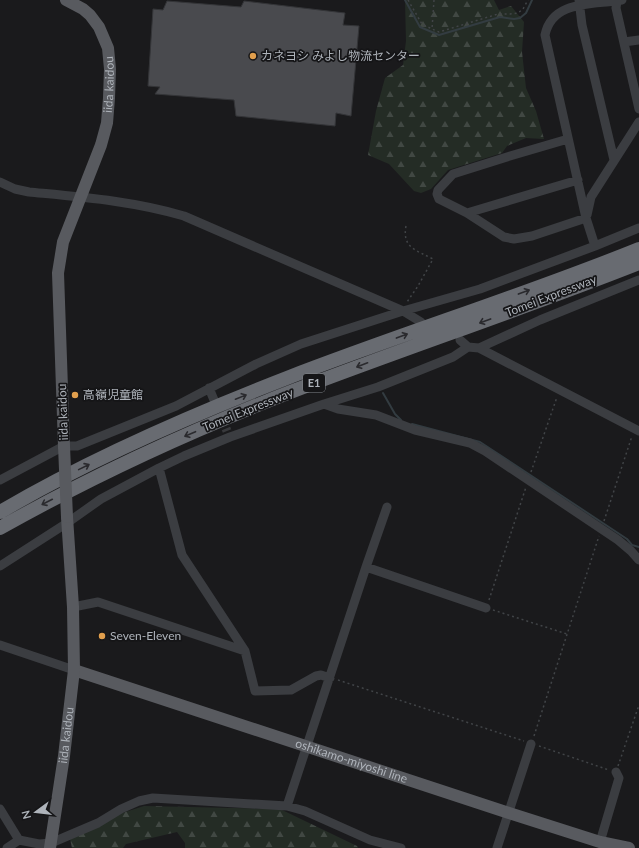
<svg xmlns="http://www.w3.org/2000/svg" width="639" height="848" font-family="Lato,'Noto Sans JP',sans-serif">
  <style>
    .forest { fill: url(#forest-firs) }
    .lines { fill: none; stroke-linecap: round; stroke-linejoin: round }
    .stream { stroke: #333c41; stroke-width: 2 }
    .building { fill: #494a4e; stroke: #343538 }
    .minor-tunnel { stroke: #38393c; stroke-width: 9; stroke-dasharray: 9 4.5; stroke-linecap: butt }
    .path { stroke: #414447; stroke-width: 1.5; stroke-dasharray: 2 3; stroke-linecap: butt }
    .minor { stroke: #3b3d41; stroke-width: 9 }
    .major { stroke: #585a5f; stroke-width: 12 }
    .highway { stroke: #686b71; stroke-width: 14 }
    .major-bridge { stroke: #585a5f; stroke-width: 12 }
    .oneway { stroke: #2a2a2e }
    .poi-dot { fill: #e19f4d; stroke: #151517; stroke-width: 1.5 }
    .labels { text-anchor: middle; stroke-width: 3.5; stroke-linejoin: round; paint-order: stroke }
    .shield { fill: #151517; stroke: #808489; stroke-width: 1 }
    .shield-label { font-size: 11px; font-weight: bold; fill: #aeb3ba }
    .poi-label { font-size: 12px; fill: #aeb3ba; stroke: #151517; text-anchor: start }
    .street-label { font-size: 12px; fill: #aeb3ba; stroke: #151517 }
  </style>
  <defs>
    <pattern id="forest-firs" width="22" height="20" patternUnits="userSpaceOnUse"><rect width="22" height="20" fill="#242c25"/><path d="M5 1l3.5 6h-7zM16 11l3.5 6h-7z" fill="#414843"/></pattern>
  </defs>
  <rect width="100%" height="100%" fill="#1a1a1c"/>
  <path class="forest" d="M405 0H494L499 10 511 6 524 22 522 52 526 88 536 111 544 139 526 138 507 146 502 153 448 170 431 189 421 193 414 191 389 164 368 155 376 111 385 78 403 65 406 41Z
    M144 806 280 809 357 846 358 848H185V843L177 832 126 844 123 848H72L70 839 88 824Z"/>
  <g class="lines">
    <path class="stream" d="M405 0 420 27 439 35 500 17 514 19 520 18 526 13 532 0
      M383 393 395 414 401 420
      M412 424 480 442 627 539 632 545 639 547"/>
  </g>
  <path class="building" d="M167 1 241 7 244 1 345 13 343 25 359 26 351 116 336 113 335 126 236 116 234 100 155 94 160 87 148 86 153 9 163 10Z"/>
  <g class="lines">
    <path class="minor-tunnel" d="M221 416 227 431"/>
    <path class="path" d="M408 0 422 24 432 29
      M434 0 432 29 439 32 498 14H510L518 13 523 9 528 0
      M406 226C402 248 416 250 433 259L418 286 407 302
      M531 472 557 397
      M604 521 632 436
      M489 600 526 487
      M493 610 567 634
      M338 680 524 741
      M534 736 599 536
      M539 746 609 770
      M618 766 639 705"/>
    <path class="minor" d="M579 0 582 25 614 160
      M617 1 616 8 639 109
      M624 42 639 40
      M568 139 510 156 453 174 438 190 437 194 439 199 467 213 504 237 514 239 532 236 586 218
      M0 182 15 189 29 192C81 197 134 201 184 216L403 311 421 322
      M467 213 578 180
      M587 215 591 197 639 122
      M595 246 586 218 545 35C552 0 592 5 622 0
      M460 340 468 347
      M479 348 540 320 639 280
      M209 388 214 400
      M324 404 338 409 376 415 415 430 470 443 485 451 618 540 631 551 639 560
      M159 468 182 555 245 651 255 691 291 690 316 676 321 675 330 678
      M0 480 64 446H77L176 406 256 364 301 344 403 311 480 289 595 246 639 228
      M0 566 67 523 101 499 159 468 184 456 230 437 324 404 378 387 453 357 468 347 479 348 639 431
      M366 567 486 608
      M73 607 98 602 245 651
      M0 645 74 670
      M287 806 366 567 387 507
      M0 809 19 840
      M600 842 619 778 616 772
      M7 848 19 840 39 844 51 843 98 823 121 809 139 801 153 798 287 806 305 811 370 840 401 848
      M497 848 531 744"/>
    <g class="major">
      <path id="s1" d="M64 446 58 273 63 242 101 145 107 123 109 98 110 69 108 48 99 27 90 15 83 9 66 0"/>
      <path id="s2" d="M74 670 509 813 600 842 629 848"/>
      <path id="s3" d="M50 848 64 756 74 670 73 607 67 517"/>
    </g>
    <path class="highway" d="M0 512C90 459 189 416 287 378 403 333 523 296 639 249
      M0 528C94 475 192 430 293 391 408 347 525 308 639 263"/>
    <path class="major-bridge" d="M64 446 67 517"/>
  </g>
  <defs><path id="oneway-shaft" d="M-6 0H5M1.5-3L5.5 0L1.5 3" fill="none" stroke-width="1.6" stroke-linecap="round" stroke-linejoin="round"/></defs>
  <g class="oneway">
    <use href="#oneway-shaft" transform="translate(524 292) rotate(-20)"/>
    <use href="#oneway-shaft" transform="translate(485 321) rotate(160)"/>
    <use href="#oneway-shaft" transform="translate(402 336) rotate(-20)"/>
    <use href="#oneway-shaft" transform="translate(362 365) rotate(159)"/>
    <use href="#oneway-shaft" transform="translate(241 397) rotate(-22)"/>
    <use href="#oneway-shaft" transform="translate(190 434) rotate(157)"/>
    <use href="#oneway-shaft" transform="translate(84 467) rotate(-26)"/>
    <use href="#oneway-shaft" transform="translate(47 502) rotate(153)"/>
  </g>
  <g class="poi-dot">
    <circle cx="253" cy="56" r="4"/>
    <circle cx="75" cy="395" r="4"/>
    <circle cx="102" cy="636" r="4"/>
  </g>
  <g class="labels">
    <rect class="shield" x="303" y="374" width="22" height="18" rx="3"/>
    <g class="shield-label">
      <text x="314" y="387">E1</text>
    </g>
    <g class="poi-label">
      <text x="261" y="60">カネヨシ みよし物流センター</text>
      <text x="83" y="399">高嶺児童館</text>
      <text x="110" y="640">Seven-Eleven</text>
    </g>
    <g class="street-label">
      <text dy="4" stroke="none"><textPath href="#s1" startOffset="370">iida kaidou</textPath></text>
      <text transform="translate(551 296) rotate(-21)" y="4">Tomei Expressway</text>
      <text transform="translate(248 410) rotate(-22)" y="4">Tomei Expressway</text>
      <text transform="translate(63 412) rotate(-92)" y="4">iida kaidou</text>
      <text dy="4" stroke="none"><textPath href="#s3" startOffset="114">iida kaidou</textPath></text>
      <text dy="4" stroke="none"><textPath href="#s2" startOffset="292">oshikamo-miyoshi line</textPath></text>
    </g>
  </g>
  <g transform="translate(36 812) rotate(255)" stroke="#151517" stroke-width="3" paint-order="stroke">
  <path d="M0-3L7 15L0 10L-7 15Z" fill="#aeb3ba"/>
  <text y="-6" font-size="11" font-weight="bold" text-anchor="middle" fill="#aeb3ba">N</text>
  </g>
</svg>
